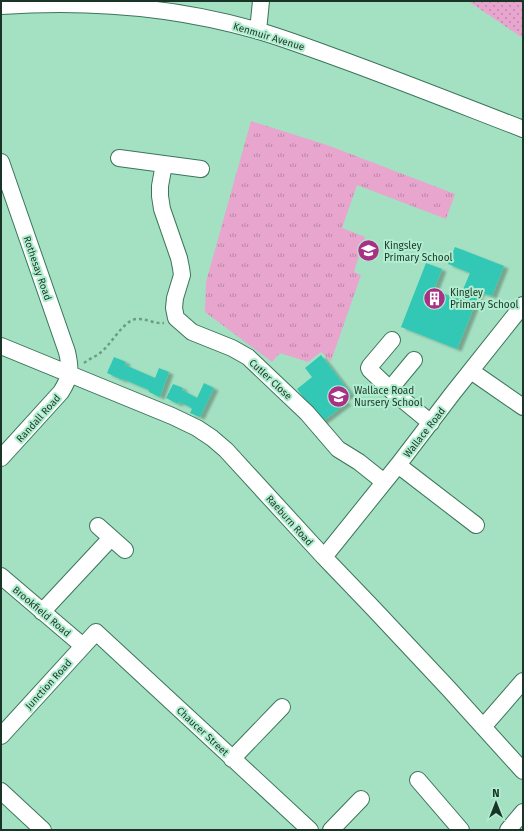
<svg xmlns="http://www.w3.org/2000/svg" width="524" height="831" font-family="'Fira Sans',sans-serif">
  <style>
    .grass { fill: url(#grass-tufts) }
    .park { fill: url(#park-dots) }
    .building { fill: #30c8b5; filter: url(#shadow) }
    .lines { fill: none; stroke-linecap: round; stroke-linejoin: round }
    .minor-casing { stroke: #3b755a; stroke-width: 18 }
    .path { stroke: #6d9c85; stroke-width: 2.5; stroke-dasharray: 3 3; stroke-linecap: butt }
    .minor { stroke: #fff; stroke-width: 16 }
    .labels { text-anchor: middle; stroke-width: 4; stroke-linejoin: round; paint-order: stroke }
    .street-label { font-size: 10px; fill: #1b3428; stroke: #b1eecf }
    .poi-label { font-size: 10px; fill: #1b3428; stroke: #b1eecf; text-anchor: start }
  </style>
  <defs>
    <pattern id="grass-tufts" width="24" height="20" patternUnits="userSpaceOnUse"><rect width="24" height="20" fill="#e8a5ce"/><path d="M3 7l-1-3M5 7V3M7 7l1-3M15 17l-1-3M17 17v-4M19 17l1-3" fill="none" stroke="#bb87a7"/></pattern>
    <pattern id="park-dots" width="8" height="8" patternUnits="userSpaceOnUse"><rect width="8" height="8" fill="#e8a5ce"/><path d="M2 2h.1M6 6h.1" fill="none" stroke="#bb87a7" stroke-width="1.8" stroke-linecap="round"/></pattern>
    <filter id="shadow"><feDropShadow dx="4.5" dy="2.5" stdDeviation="1" flood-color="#0004"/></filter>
  </defs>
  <rect width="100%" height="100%" fill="#a4e1c2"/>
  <path class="grass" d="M251 121 327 145 455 194 446 219 357 185 342 228 365 237 354 272 361 275 331 361 321 352 308 362 280 353 272 362 205 312 206 282Z"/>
  <path class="park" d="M468 1H523V38Z"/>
  <path class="building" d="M455 247 504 266 492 296 480 292 457 349 401 327 426 263 442 269 434 290 459 299 470 273 448 264Z
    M321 355 351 394 343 399 347 403 322 422 297 389 312 377 305 368Z
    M114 357 126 362 125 365 155 378 159 368 169 372 160 397 149 392V390L123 379 122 380 120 379 107 373Z
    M204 383 214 388 200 417 190 413 192 409 190 407 179 402 178 404 166 398 173 384 183 388 182 390 184 391 197 398Z"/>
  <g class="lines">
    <defs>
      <path id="minor" d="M1 6C87 0 176 7 259 31 290 40 320 52 351 63 408 84 466 107 523 129
        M258 31 261 1
        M119 158 201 169
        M1 162 67 352C71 370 71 376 61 392L1 458
        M164 164 160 186V196L162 209 179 258 181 268 182 275 175 298 174 308 176 318 192 332 232 348 248 357 307 413 338 449 359 462 384 482
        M392 340 370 366 369 368 370 370 392 391 431 423
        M1 346 172 416 197 428 212 438 226 450 324 557 372 607 448 688 523 771
        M471 371 523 407
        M390 389 414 360
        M398 465 476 525
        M98 526 125 550
        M324 557 398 465 453 393 523 305
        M1 576 83 646
        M42 612 111 538
        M483 727 523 681
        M1 736 96 632 310 830
        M232 759 282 707
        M418 780 461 830
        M1 791 43 830
        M331 830 361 799
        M508 830 523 812"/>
    </defs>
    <use href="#minor" class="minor-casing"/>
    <path class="path" d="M84 363C89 359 95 357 100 353 111 345 123 321 136 319 146 318 154 324 164 323"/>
    <use href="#minor" class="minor"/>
  </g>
  <defs>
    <symbol id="school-disc" viewBox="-11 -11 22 22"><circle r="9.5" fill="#a93085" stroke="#b1eecf"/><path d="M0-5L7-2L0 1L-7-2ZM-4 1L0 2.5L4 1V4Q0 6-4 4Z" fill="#fff"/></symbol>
    <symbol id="building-disc" viewBox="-11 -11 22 22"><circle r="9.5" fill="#a93085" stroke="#b1eecf"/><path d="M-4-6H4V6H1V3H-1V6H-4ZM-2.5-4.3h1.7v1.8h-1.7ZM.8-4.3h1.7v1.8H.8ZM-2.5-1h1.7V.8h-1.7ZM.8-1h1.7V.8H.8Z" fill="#fff"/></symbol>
  </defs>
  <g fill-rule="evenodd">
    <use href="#school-disc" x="356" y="238" width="25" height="25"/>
    <use href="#building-disc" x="422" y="286" width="25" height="25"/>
    <use href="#school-disc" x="326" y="384" width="25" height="25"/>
  </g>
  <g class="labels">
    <g class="street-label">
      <text transform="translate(269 36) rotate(17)" y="4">Kenmuir Avenue</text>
      <text transform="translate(38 268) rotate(71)" y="4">Rothesay Road</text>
      <text transform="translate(271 379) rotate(43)" y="4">Cutler Close</text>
      <text transform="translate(38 418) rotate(-48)" y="4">Randall Road</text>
      <text transform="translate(424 432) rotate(-52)" y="4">Wallace Road</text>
      <text transform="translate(290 520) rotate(48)" y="4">Raeburn Road</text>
      <text transform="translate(42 611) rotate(40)" y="4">Brookfield Road</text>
      <text transform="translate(48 684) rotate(-48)" y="4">Junction Road</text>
      <text transform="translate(203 731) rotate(43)" y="4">Chaucer Street</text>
    </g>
    <g class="poi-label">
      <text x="384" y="249">Kingsley<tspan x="384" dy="12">Primary School</tspan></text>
      <text x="450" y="296">Kingley<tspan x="450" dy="12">Primary School</tspan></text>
      <text x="354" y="394">Wallace Road<tspan x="354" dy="12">Nursery School</tspan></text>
    </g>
  </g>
  <rect width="524" height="831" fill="none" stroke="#1b3428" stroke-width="4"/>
  <g transform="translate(496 803)" stroke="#b1eecf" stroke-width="3" paint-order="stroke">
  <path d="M0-3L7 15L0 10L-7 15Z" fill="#1b3428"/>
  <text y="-6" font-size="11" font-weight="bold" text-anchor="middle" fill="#1b3428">N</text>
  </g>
</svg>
